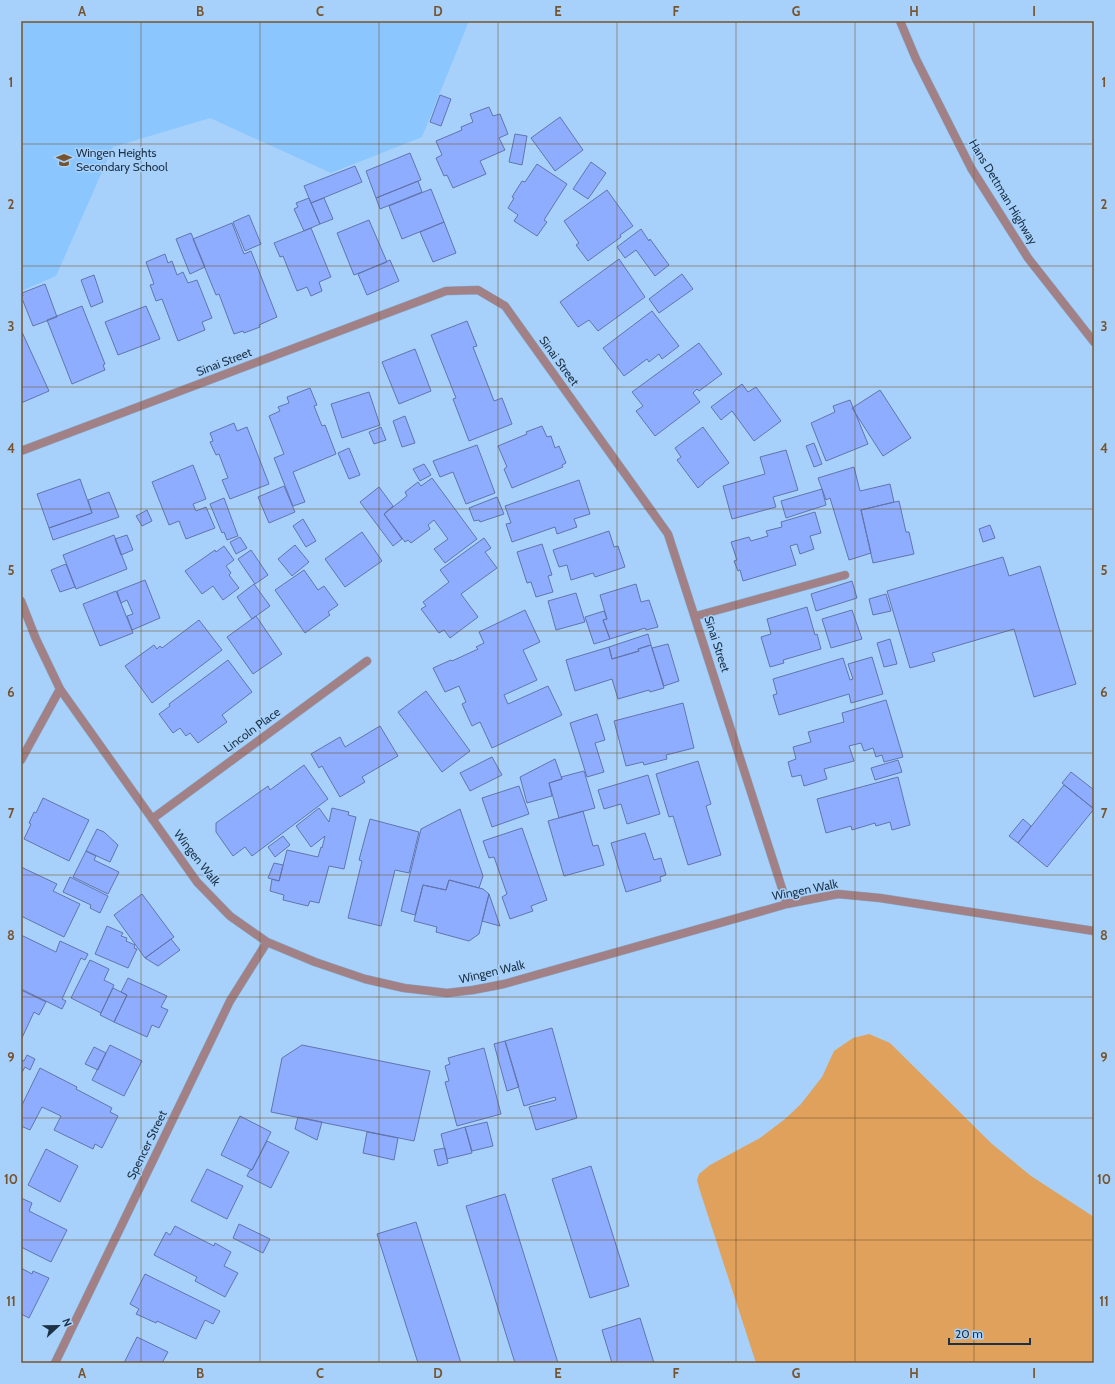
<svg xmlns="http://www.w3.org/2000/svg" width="1115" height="1384" font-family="Cabin,sans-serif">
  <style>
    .built { fill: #8bc6fe }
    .green { fill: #dfa15b }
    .building { fill: #8fadfe; stroke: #6175ad }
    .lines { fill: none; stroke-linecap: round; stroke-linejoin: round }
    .service-casing { stroke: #88aed2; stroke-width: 9 }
    .minor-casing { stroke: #88aed2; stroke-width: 9 }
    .tertiary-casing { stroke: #88aed2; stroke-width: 9 }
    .service { stroke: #a18186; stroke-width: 8 }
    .minor { stroke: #a18186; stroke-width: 8 }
    .tertiary { stroke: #a18186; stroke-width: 8 }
    .grid { fill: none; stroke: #77542d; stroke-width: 1; stroke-opacity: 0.55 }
    .labels { text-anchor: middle; stroke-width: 3; stroke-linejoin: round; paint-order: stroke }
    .poi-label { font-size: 12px; fill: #1c3145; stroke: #a7d1fa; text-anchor: start }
    .street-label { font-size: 12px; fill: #1c3145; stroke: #a7d1fa }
    .neatline { fill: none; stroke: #77542d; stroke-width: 1.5 }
    .grid-label { font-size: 13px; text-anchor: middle; font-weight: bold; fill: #77542d }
  </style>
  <rect width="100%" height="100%" fill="#a7d1fa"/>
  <path class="built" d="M21 21H469L422 137 331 173 210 118 113 147 56 276 21 291Z"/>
  <path class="green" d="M869 1034 890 1043 992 1144 1031 1176 1094 1217V1363H756L700 1191 697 1180 699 1174 710 1165 760 1138 785 1119 801 1104 822 1077 834 1051 853 1038Z"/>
  <path class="building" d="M440 95 451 99 441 126 430 122Z
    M489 107 493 116 500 114 508 134 499 138 505 150 480 161 486 174 453 188 447 175 444 176 436 158 442 155 436 141 462 130 461 127 473 122 470 114Z
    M560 117 583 150 555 171 531 138Z
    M515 134 527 136 522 165 509 162Z
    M410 153 421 180 376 198 366 171Z
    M591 162 606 173 588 199 573 189Z
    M537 164 567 184 544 220 547 222 537 236 514 221 518 215 508 208 514 198 512 197 522 181 525 182Z
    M355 166 362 182 311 203 304 186Z
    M418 181 422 192 380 209 376 198Z
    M431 189 444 222 402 239 389 206Z
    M607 190 633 226 620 235 621 237 588 261 576 245 579 243 564 221Z
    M309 198 320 224 304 231 294 209 298 207 296 203Z
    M324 198 333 219 320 224 311 203Z
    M249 215 261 244 245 251 233 222Z
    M369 220 387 262 354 275 337 233Z
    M444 222 456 253 433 262 420 232Z
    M232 223 244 254 251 251 277 317 259 325 260 327 244 333 243 331 234 334 219 294 216 295 193 239Z
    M311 228 331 277 319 282 322 291 311 296 307 287 297 291 283 256 280 257 274 243Z
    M641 229 649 241 650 239 669 265 655 276 636 250 625 258 617 247Z
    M191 233 205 267 190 274 176 239Z
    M165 254 168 263 172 261 177 275 183 272 188 283 197 280 212 318 202 322 205 330 178 341 162 299 156 301 150 285 154 284 146 262Z
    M619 259 645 297 598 331 589 320 578 327 560 302Z
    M390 260 399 281 367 295 358 274Z
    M682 274 693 289 659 313 649 299Z
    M94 275 103 302 91 307 81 280Z
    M45 284 57 317 33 326 21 296H23L22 293Z
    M82 306 105 364 103 365 105 370 72 384 47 320Z
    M146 306 160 339 118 355 105 322Z
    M652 311 679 346 662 359 659 354 649 362 647 359 624 376 603 348Z
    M467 321 477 346 473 347 494 401 502 398 512 424 469 441 453 399 456 398 431 335Z
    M21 330 49 391 21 403Z
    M699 343 722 374 699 391 697 389 693 393 700 402 655 436 636 411 643 406 632 392Z
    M415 349 431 391 399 404 382 362Z
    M742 384 748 392 756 387 781 421 754 441 732 411 721 420 711 407Z
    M310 388 317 405 314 406 322 426 325 425 336 454 293 472 305 502 293 506 274 458 284 454 269 416 280 411 278 407 289 403 287 397Z
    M880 390 911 438 883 456 852 408Z
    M369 392 380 425 342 438 331 404Z
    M850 400 868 444 826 461 811 423 835 412 833 406Z
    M405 416 415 443 402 447 393 421Z
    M234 423 237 431 247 427 269 484 230 499 222 480 228 478 219 454 216 455 210 442 213 441 210 433Z
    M542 426 547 437 551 436 555 448 559 446 566 463 562 465 563 467 512 488 504 469 507 467 498 446 527 434 526 432Z
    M381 427 386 440 374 444 369 432Z
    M703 427 729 463 704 482V483L698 488 677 460 681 457 675 448Z
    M814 443 822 464 814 467 806 446Z
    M477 445 495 493 466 504 453 472 440 477 433 461Z
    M349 448 360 475 349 479 338 453Z
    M786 450 798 490 773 497 776 507 732 519 723 486 765 474 760 457Z
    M424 464 431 475 420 481 413 469Z
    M193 465 206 499 193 504 196 511 206 507 215 528 186 539 179 521 169 525 152 482Z
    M854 467 860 491 890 484 894 502 861 510 871 553 849 560 830 498 826 500 818 478Z
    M432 478 477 539 445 563 434 549 448 539 434 520 428 525 430 529 411 543 408 540 405 542 384 514 407 496 405 492 418 482 421 486Z
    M80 479 92 513 49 528 37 494Z
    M579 480 590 514 574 519 577 527 557 534 555 527 512 542 506 524 511 523 505 506Z
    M284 486 295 512 269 523 258 497Z
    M379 487 393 506 384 514 402 539 393 546 360 502Z
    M822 489 826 505 786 518 781 501Z
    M109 492 119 517 53 540 49 528 92 513 88 500Z
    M497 497 504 514 480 522 479 520 474 521 469 508Z
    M224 498 238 536 227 540 224 532 222 533 210 504Z
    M899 501 906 532H909L914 554 873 563 861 510Z
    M147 510 152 521 142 526 136 516Z
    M815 512 821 533 810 536 814 549 800 554 797 544 790 546 796 565 743 581 740 570 738 571 734 561 737 560 731 542 749 537 751 541 768 536 766 531 782 527 781 522Z
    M303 519 316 541 306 547 293 526Z
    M990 525 995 538 983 542 979 529Z
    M609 531 614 547 618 546 625 567 595 577 593 573 571 580 567 565 559 567 553 550Z
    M362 532 382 561 345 587 325 559Z
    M114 535 127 569 76 589 63 555Z
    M127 535 133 550 121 555 115 539Z
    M240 537 247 548 236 554 230 542Z
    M484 538 491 548 485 552 497 568 461 594 478 617 450 638 444 630 439 633 421 609 426 606 423 602 449 582 440 570Z
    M542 544 552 575 548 576 553 592 536 597 531 582 527 583 517 552Z
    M295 545 309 562 292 576 278 559Z
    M224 546 234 560 226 566 231 573 229 575 239 588 223 600 213 586 202 594 185 571 215 550 216 552Z
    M251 550 268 575 255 584 238 559Z
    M1003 557 1009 576 1040 566 1076 684 1034 697 1014 629 932 653 935 661 910 668 887 591Z
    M66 564 75 587 60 592 51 570Z
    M304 570 318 590 324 586 338 605 328 612 330 615 305 633 275 590Z
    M145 580 160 618 132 630 127 616 133 614 127 600 121 603 117 591Z
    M852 581 857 598 816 611 811 594Z
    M254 584 270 606 252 619 237 597Z
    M636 584 641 602 649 600 658 627 646 630 645 628 610 639 603 620 607 619 600 595Z
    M116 591 133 633 100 646 83 604Z
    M576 593 585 622 556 630 548 601Z
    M886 594 891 611 873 615 869 599Z
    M807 607 815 635 817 634 821 649 783 660 784 663 770 667 761 637 771 634 767 619Z
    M525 610 540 642 523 650 537 680 504 695 508 704 548 686 562 715 492 748 480 722 472 726 462 704 466 702 459 686 445 692 433 668 451 660 452 661 478 649 476 647 484 643 479 632Z
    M852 610 862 639 831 648 822 619Z
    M604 611 607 619 603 620 610 639 594 644 585 617Z
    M256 616 282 654 253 674 227 637Z
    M199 620 222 650 152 703 125 666 154 645 157 649 160 646 162 648Z
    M648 634 651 645 638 649 639 651 612 659 609 647Z
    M890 639 897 664 884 667 877 643Z
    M668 644 679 681 664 686 652 648Z
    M651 645 664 688 650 692 649 690 618 699 612 679 575 691 566 660 609 647 612 659 639 651 638 649Z
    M872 657 883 694 851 703 849 694 779 715 773 695 777 694 773 679 843 658 850 680 853 679 848 664Z
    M228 660 252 692 222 715 227 722 198 743 190 733 186 736 180 728 173 733 159 714 170 706 169 704Z
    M426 691 470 751 442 772 398 712Z
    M886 700 903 757 884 762 882 755 876 757 873 748 864 751 861 743 849 746 854 761 824 769 827 779 804 786 801 775 792 777 788 762 796 759 793 747 811 742 808 732 844 722 842 713Z
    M683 703 694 748 666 755 667 759 644 765 643 762 626 766 614 721Z
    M597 714 605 740 595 743 604 772 587 777 570 723Z
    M380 726 398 756 362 777 365 782 340 797 322 766 319 768 311 754 340 737 345 747Z
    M492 757 502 775 470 791 460 773Z
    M555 759 562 779 549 783 552 796 527 803 520 777Z
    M898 760 902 772 875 780 871 768Z
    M698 761 711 804 706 806 721 855 688 865 673 816 669 817 656 774Z
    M304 765 328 799 252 856 245 847 233 856 216 832V823L268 786 270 790Z
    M584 771 595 808 559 818 549 783 562 779 561 777Z
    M1071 772 1094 790V809L1062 783Z
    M648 775 660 814 627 824 621 804 604 809 598 790Z
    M898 777 910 825 892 830 890 822 876 826 875 823 852 830 851 826 826 833 817 799Z
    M1064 785 1094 809 1047 867 1018 843Z
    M519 786 529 814 492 827 482 798Z
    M43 798 89 820 69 861 24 839 31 824 29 823 34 812 36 813Z
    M319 808 329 822 332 808 349 812 348 815 356 817 344 869 329 866 319 903 310 901 308 906 283 900 284 895 270 891 272 879 279 881 287 850 318 857 321 847 322 848 325 836 311 847 296 826Z
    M460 809 483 876 479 888 449 880 446 890 423 885 415 915 401 911 421 829Z
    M583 811 593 846 598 845 604 865 564 876 548 821Z
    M370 819 419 832 409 873 395 870 381 926 348 918 362 861 359 860Z
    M1023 819 1031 826 1018 843 1009 836Z
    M522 828 547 900 531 906 533 911 510 919 502 897 507 894 494 857 489 858 483 841Z
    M97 829 104 832 118 845 110 862 86 851Z
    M645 833 654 860 661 858 666 875 660 877 661 881 626 892 611 843Z
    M283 836 290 845 275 857 268 847Z
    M86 851 96 856 94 860 119 872 108 894 73 877Z
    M274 863 283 865 279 881 268 878Z
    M21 867 57 884 53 891 80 904 64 937 21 916Z
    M70 877 108 896 100 913 90 908 91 905 63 892Z
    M449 880 483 889 489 894 479 934 469 941 436 932 437 927 414 921 423 885 446 890Z
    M142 894 174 937 145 958 114 915Z
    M489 894 500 926 482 921Z
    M107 926 123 933 121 936 127 938 126 941 135 945 134 948 137 949 128 968 95 954Z
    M21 935 56 952 60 941 88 954 85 960 81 958 62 999 66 1001 62 1009 21 989Z
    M171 939 180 950 158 966 145 958Z
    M90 960 109 969 104 980 114 985 101 1013 71 998Z
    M128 978 167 996 161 1007 168 1010 159 1028 152 1025 147 1037 114 1022 127 995 121 992Z
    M113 988 127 995 114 1022 100 1015Z
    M21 990 46 1002 39 1015 34 1012 21 1040Z
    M552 1028 577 1118 536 1130 529 1107 556 1100 555 1097 524 1106 505 1041Z
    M505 1041 519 1087 507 1091 494 1044Z
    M110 1045 142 1061 124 1096 92 1080Z
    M302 1045 430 1071 414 1141 271 1112 282 1058Z
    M94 1047 106 1053 98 1070 85 1064Z
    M484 1048 501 1114 457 1126 445 1082 449 1081 445 1066 450 1064 448 1058Z
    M27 1055 35 1059 30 1070 25 1067 21 1074V1060L24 1061Z
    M40 1068 77 1087 76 1089 112 1108 110 1112 118 1116 102 1148 95 1144 93 1149 54 1130 61 1116 42 1107 30 1130 21 1126V1107Z
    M240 1116 271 1132 252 1170 221 1155Z
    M298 1117 322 1122 317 1140 295 1129Z
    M487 1122 493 1146 472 1151 465 1127Z
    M465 1127 472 1153 447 1159 441 1134Z
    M367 1132 398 1138 394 1160 363 1153Z
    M267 1141 289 1152 271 1188 247 1176 250 1170H252Z
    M445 1148 448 1163 438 1166 434 1150Z
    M46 1149 78 1166 60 1202 28 1185Z
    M591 1166 629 1286 590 1298 552 1179Z
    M207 1169 243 1186 227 1219 191 1201Z
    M505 1194 558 1363H515L466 1206Z
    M21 1198 32 1203 29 1211 67 1230 51 1262 21 1247Z
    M416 1222 461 1363H418L377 1234Z
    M239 1224 270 1239 263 1253 233 1238Z
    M175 1226 214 1246 215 1243 231 1252 224 1266 238 1273 225 1297 195 1281 197 1277 154 1255 166 1232 170 1235Z
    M21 1268 32 1274 33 1271 49 1278 29 1318 21 1314Z
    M145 1274 220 1311 213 1324 205 1320 196 1339 157 1321 156 1323 136 1314 139 1309 130 1304Z
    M640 1318 654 1363H612L602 1330Z
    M137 1337 168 1352 162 1363H124Z"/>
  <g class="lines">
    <defs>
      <path id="service" d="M696 616 845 575"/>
      <path id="minor" d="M21 451 446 291 478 290 505 306 668 534 787 904
        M21 601 36 639 60 689 197 882 230 916 267 942 315 962 365 979 404 988 447 993 473 990 504 984 787 904 838 894 880 898 1094 931
        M21 760 60 689
        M152 819 367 661
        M55 1363 230 1001 267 942"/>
      <path id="tertiary" d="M900 21 916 59 971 168 1028 258 1094 342"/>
    </defs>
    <use href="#service" class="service-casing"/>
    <use href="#minor" class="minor-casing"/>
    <use href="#tertiary" class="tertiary-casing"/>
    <use href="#service" class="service"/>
    <use href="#minor" class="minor"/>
    <use href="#tertiary" class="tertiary"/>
  </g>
  <path class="grid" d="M141 21V1363M260 21V1363M379 21V1363M498 21V1363M617 21V1363M736 21V1363M855 21V1363M974 21V1363M21 144H1094M21 266H1094M21 387H1094M21 509H1094M21 631H1094M21 753H1094M21 875H1094M21 997H1094M21 1118H1094M21 1240H1094"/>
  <defs>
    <symbol id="school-bare" viewBox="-9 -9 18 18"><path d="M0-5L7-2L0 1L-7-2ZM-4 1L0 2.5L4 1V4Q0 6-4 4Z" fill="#77542d" stroke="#a7d1fa" stroke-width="2.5" paint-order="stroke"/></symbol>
  </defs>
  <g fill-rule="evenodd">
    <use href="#school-bare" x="53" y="149" width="22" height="22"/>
  </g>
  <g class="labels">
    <g class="poi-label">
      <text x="76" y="157">Wingen Heights<tspan x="76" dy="14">Secondary School</tspan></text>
    </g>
    <g class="street-label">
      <text transform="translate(1003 192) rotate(59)" y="4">Hans Dettman Highway</text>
      <text transform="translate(559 361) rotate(54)" y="4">Sinai Street</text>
      <text transform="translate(224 362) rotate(-21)" y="4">Sinai Street</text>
      <text transform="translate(717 644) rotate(72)" y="4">Sinai Street</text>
      <text transform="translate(252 730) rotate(-36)" y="4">Lincoln Place</text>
      <text transform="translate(197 858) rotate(52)" y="4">Wingen Walk</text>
      <text transform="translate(805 890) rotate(-11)" y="4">Wingen Walk</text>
      <text transform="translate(492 972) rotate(-13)" y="4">Wingen Walk</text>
      <text transform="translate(147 1145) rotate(-64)" y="4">Spencer Street</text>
    </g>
  </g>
  <rect width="1115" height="1384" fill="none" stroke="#a7d1fa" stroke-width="44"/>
  <g transform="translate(58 1326) rotate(68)" stroke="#a7d1fa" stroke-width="3" paint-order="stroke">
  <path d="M0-3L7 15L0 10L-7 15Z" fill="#1c3145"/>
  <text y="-6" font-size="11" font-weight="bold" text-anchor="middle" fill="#1c3145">N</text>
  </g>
  <path d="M949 1338v6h81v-6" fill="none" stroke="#1c3145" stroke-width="2"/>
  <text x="955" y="1338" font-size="12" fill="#1c3145" stroke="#a7d1fa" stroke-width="3" paint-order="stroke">20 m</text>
  <rect x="22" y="22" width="1071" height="1340" class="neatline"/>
  <g class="grid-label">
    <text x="82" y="16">A</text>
    <text x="200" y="16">B</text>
    <text x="320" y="16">C</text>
    <text x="438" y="16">D</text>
    <text x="558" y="16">E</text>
    <text x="676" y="16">F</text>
    <text x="796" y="16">G</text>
    <text x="914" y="16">H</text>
    <text x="1034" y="16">I</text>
    <text x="11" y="87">1</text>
    <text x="1104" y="87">1</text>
    <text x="11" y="209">2</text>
    <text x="1104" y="209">2</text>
    <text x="11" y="331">3</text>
    <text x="1104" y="331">3</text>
    <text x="11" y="453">4</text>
    <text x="1104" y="453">4</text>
    <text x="11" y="575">5</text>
    <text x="1104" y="575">5</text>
    <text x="11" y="697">6</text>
    <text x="1104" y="697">6</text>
    <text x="11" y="818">7</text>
    <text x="1104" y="818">7</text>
    <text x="11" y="940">8</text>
    <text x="1104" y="940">8</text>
    <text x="11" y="1062">9</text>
    <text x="1104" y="1062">9</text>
    <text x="11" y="1184">10</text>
    <text x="1104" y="1184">10</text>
    <text x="11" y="1306">11</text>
    <text x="1104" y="1306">11</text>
    <text x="82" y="1378">A</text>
    <text x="200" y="1378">B</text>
    <text x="320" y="1378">C</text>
    <text x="438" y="1378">D</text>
    <text x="558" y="1378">E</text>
    <text x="676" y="1378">F</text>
    <text x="796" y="1378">G</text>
    <text x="914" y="1378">H</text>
    <text x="1034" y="1378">I</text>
  </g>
</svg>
